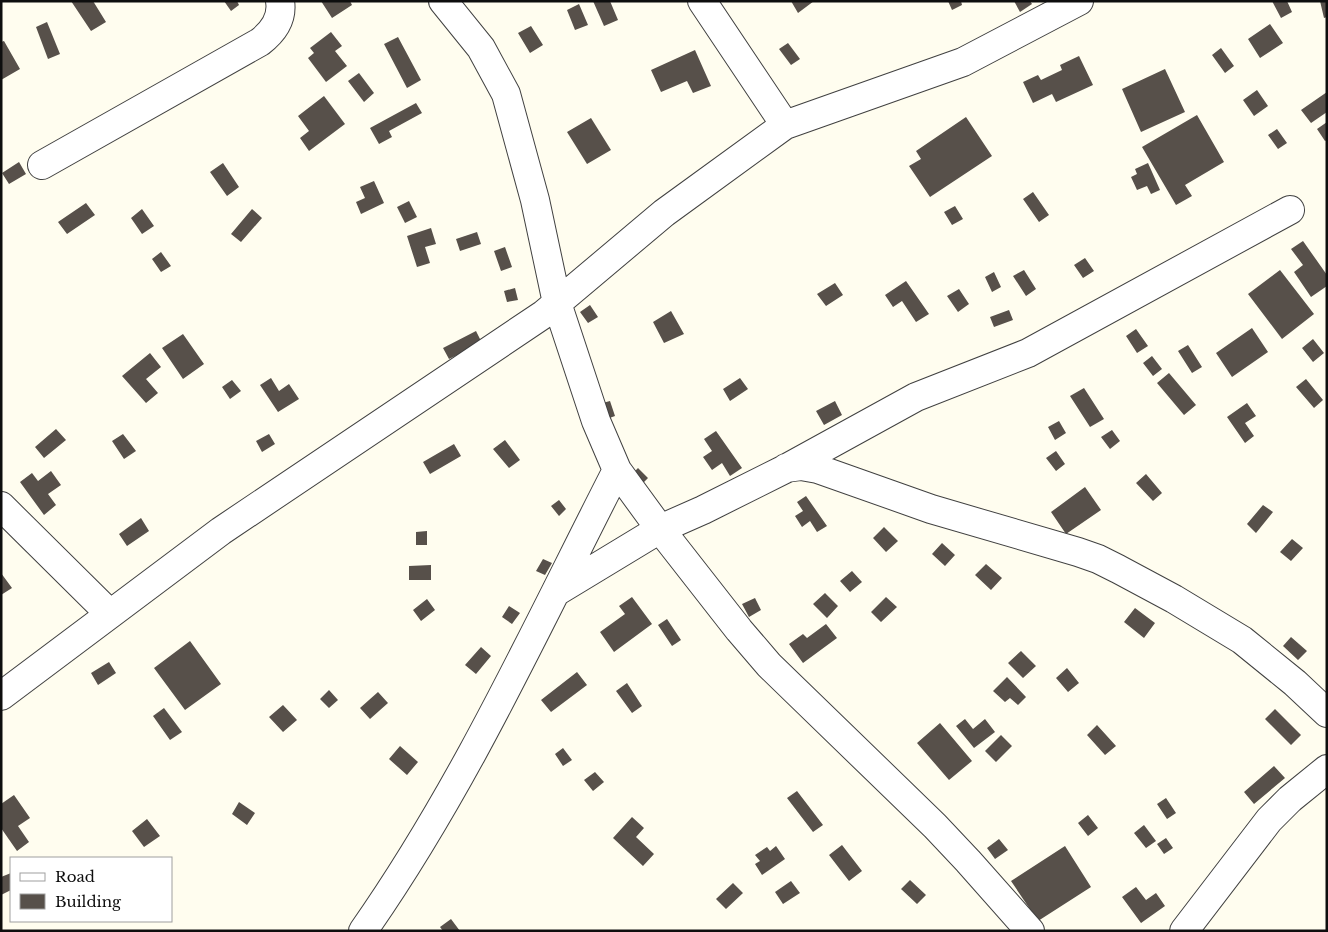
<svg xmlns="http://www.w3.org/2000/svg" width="1328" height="932" font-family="'Libre Baskerville',serif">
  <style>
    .building { fill: #57504a }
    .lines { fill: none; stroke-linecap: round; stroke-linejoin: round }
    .minor-casing { stroke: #414141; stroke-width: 30 }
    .minor { stroke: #fff; stroke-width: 28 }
  </style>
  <rect width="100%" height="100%" fill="#fffdef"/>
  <path class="building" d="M71 1H93L106 22 91 31Z
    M224 1H237L239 5 231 11Z
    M321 1H350L352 5 332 18Z
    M593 1H610L618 20 604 26Z
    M791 1H814L798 13Z
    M948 1H961L962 5 952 10Z
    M1014 1H1030L1032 4 1020 12Z
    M1272 1H1287L1292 12 1281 18Z
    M1320 1H1327V17L1324 18Z
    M579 4 588 25 575 30 567 10Z
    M47 22 60 54 48 59 36 27Z
    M1270 24 1283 43 1260 58 1248 39Z
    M531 26 543 45 530 53 518 33Z
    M331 32 342 46 335 51 347 66 326 82 308 58 314 53 310 48Z
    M398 37 421 80 407 88 384 44Z
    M4 41 20 69 1 80V42Z
    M788 43 800 59 791 65 779 49Z
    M1221 48 1234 66 1225 73 1212 55Z
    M695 50 711 86 693 93 687 81 661 92 651 70Z
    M1079 56 1093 85 1056 102 1052 94 1033 103 1023 82 1038 75 1041 80 1062 70 1060 65Z
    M1165 69 1185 112 1141 132 1122 89Z
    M359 73 374 93 364 102 348 81Z
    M1257 90 1268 106 1254 116 1243 100Z
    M1327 92V112L1311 123 1301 110Z
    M324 96 345 124 309 151 300 138 309 131 298 116Z
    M416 103 422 113 389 131 392 137 379 144 370 128Z
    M1197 115 1224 162 1185 185 1192 196 1176 205 1142 147Z
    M966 117 992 156 930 197 909 166 921 159 916 151Z
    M591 118 611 150 587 164 567 132Z
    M1327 122V140L1325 141 1317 129Z
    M1277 129 1287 143 1278 149 1268 135Z
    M19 162 26 174 9 184 2 173Z
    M223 163 239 187 227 196 210 172Z
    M1148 163 1160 190 1151 194 1147 186 1137 190 1131 177 1137 174 1135 169Z
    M374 181 384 203 361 214 356 202 365 198 360 187Z
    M1033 192 1049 215 1039 222 1023 199Z
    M409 201 417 217 405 223 397 207Z
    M86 203 95 215 67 234 58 222Z
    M955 206 963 219 952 225 944 212Z
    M142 209 154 226 142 234 131 218Z
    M252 209 262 218 241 242 231 234Z
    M431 228 436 244 425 247 430 263 417 267 407 236Z
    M477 232 481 244 460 251 456 239Z
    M1303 241 1327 275V286L1311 297 1294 272 1303 265 1291 249Z
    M505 247 512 267 501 271 494 251Z
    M161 252 171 266 161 272 152 259Z
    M1085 258 1094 271 1083 278 1074 265Z
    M1024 270 1036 289 1026 296 1013 276Z
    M1280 270 1314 314 1282 339 1248 294Z
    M994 272 1001 287 992 292 985 277Z
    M906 281 929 314 916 322 902 301 893 307 885 295Z
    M835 283 843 295 826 306 817 294Z
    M515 288 518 300 507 302 504 291Z
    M959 289 969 304 958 312 947 296Z
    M590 305 598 317 588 323 580 312Z
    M1009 310 1013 320 994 327 990 317Z
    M671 311 684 334 664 343 653 322Z
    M1252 328 1268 352 1232 377 1216 353Z
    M1136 329 1148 346 1137 353 1126 336Z
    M476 331 482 343 449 359 443 348Z
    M183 334 204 364 183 379 162 348Z
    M1313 339 1324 353 1313 362 1302 348Z
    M1188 345 1202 367 1192 373 1178 351Z
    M150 353 161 367 146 379 158 393 146 403 122 376Z
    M1152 356 1162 369 1153 376 1143 363Z
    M1169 373 1196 405 1184 415 1157 383Z
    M271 378 279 391 289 384 299 399 278 412 260 385Z
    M740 378 748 389 730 401 723 389Z
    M1306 379 1323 400 1314 408 1296 387Z
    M232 380 241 391 230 399 222 387Z
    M1084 388 1104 419 1090 427 1070 396Z
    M610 401 615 416 604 420 599 404Z
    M835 401 842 415 824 425 816 411Z
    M1247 403 1256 416 1245 423 1254 436 1245 443 1227 417Z
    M1059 421 1066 433 1055 440 1048 427Z
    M56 429 66 440 44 458 35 447Z
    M1112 430 1120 441 1110 449 1101 437Z
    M716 431 742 468 730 476 722 463 712 470 703 457 712 451 704 439Z
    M123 434 136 451 124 459 112 441Z
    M269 434 275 444 262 452 256 441Z
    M505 440 520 460 509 468 493 449Z
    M454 444 461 456 430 474 423 462Z
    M1056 451 1065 464 1056 471 1046 458Z
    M638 468 648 478 641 485 632 474Z
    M51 471 61 485 48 494 56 505 44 515 20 482 32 473 38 481Z
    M1146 474 1162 493 1153 501 1136 483Z
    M1085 487 1101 510 1066 534 1051 512Z
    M806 496 827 526 817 532 810 521 802 527 795 516 803 511 797 502Z
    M559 500 566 509 559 516 551 506Z
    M1263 505 1273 512 1256 533 1247 524Z
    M141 518 149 531 127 546 119 534Z
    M884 527 898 541 886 552 873 538Z
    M427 531V545H416V532Z
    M1292 539 1303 548 1291 561 1280 552Z
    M942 543 955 555 945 566 932 554Z
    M543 559 552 563 545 575 536 571Z
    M986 564 1002 578 991 590 975 575Z
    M431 565V580H409V566Z
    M852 571 862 582 850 592 840 581Z
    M1 573 12 588 1 595Z
    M825 593 838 606 827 618 813 604Z
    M632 597 652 624 614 652 600 632 625 614 619 606Z
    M886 597 897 607 881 622 871 612Z
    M755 598 761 610 749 617 742 604Z
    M427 599 435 610 421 621 413 610Z
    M509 606 520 613 512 624 502 617Z
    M1135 608 1155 623 1144 638 1124 622Z
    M667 619 681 640 672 646 658 625Z
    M826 624 837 638 803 663 789 644 803 634 807 638Z
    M1291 637 1307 651 1298 660 1283 646Z
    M190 641 221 684 185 710 154 668Z
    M481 647 491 656 476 674 465 665Z
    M1021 651 1036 666 1023 678 1008 663Z
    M109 662 116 673 98 685 91 673Z
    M1067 668 1079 683 1068 692 1056 678Z
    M577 672 587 685 551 712 541 700Z
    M1007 677 1026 697 1018 705 1010 698 1005 702 993 691Z
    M627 683 642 706 632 713 616 691Z
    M329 690 338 700 329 708 320 699Z
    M378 692 388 703 370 719 360 708Z
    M283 705 297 720 283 732 269 717Z
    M164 708 182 732 170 740 153 716Z
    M1275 709 1301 735 1291 745 1265 719Z
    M965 719 973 729 985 719 995 732 974 748 956 726Z
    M940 723 972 761 949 780 917 743Z
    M1097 725 1116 746 1105 755 1087 735Z
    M1001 735 1012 746 996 762 985 751Z
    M400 746 418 762 407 775 389 759Z
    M563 748 572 760 563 766 555 754Z
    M1274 766 1285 778 1254 804 1244 792Z
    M595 772 604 782 593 791 584 780Z
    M797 791 823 825 813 832 787 798Z
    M14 795 30 818 18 826 29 842 17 851 1 828V804Z
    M1166 798 1176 813 1167 819 1157 804Z
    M239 802 255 813 247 825 232 814Z
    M1088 815 1098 828 1088 836 1078 823Z
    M632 817 644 828 636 837 654 854 643 866 613 838Z
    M147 819 160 836 144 847 132 831Z
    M1144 825 1156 841 1146 848 1134 833Z
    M1166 838 1173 848 1164 854 1157 844Z
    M999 839 1008 850 995 859 987 848Z
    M842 845 862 871 849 881 829 855Z
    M776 846 785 859 762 875 755 864 760 861 755 855 767 847 770 851Z
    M1065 846 1091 887 1038 921 1011 881Z
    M11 873V890L1 895V877Z
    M910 880 926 895 917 904 901 889Z
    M791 881 800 893 783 904 775 892Z
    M733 883 743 893 726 909 716 899Z
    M1136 887 1146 900 1156 893 1165 906 1141 923 1122 897Z
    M451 919 460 931H443L440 927Z"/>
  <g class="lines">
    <defs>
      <path id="minor" d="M443 1 481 48 506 94 535 200 557 303 596 421 617 470 660 529 739 630 769 665 935 826 968 861 1030 931
        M702 1 785 125
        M42 165 260 42C273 32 283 19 280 1
        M786 468 801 466 818 469 931 509 1078 552 1098 559 1118 569 1174 599 1242 640 1295 683 1327 713
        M1 506 110 614
        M556 592 660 529 703 510 785 469 916 397 1028 353 1290 210
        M1 696 221 531 544 314 664 213 785 125 963 62 1079 1
        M363 931C464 787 537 626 617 470
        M1184 931 1269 820 1290 799 1327 769"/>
    </defs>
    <use href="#minor" class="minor-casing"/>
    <use href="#minor" class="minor"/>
  </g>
  <rect width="1328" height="932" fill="none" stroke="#0e0e0e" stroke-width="5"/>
  <rect x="10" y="857" width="162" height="65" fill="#ffffff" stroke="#9f9f9f"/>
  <rect x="20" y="873" width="25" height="8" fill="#ffffff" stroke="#9f9f9f"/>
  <text x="55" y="882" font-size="15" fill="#0e0e0e">Road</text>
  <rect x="20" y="894" width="25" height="15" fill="#57504a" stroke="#9f9f9f"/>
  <text x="55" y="907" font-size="15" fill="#0e0e0e">Building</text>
</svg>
